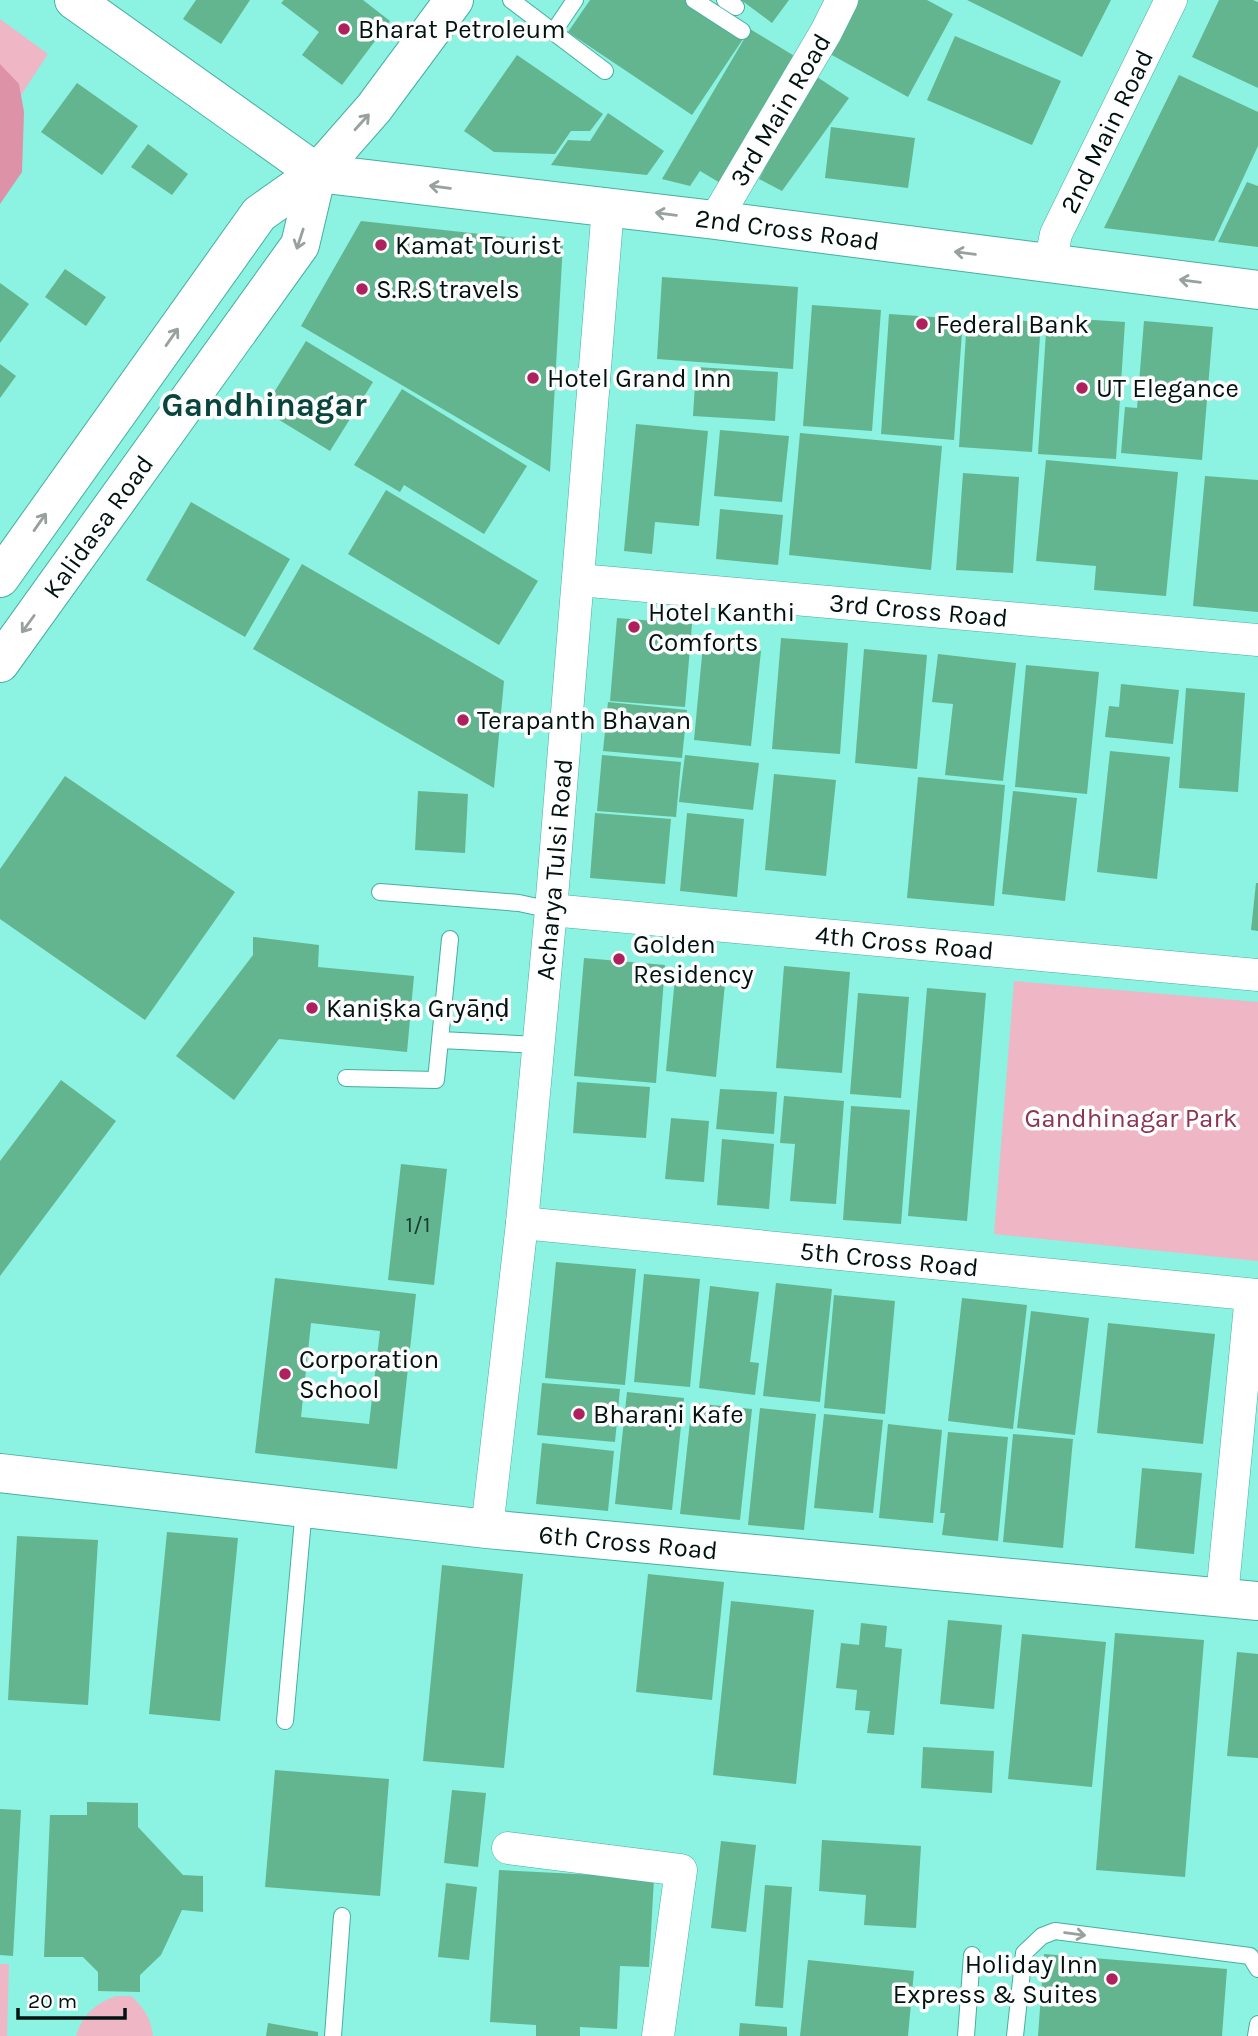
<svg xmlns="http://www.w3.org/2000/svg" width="1258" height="2036" font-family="Karla,sans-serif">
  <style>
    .green { fill: #efb7c5 }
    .forest { fill: #dd92a7 }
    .building { fill: #63b58f; fill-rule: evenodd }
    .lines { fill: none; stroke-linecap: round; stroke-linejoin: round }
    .service-casing { stroke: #46afa0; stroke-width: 18 }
    .minor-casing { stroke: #46afa0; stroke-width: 33 }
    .tertiary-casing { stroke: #46afa0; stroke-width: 40 }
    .service { stroke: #fff; stroke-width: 16 }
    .minor { stroke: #fff; stroke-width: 32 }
    .tertiary { stroke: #fff; stroke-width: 38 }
    .oneway { stroke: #99a19f }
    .poi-dot { fill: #af215c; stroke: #fdfdfd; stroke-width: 2.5 }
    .labels { text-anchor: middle; stroke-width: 7; stroke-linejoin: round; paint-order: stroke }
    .number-label { font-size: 23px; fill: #193c30 }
    .poi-label { font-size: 26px; fill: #001310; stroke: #fdfdfd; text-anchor: start }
    .street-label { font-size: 26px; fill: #001310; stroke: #fdfdfd }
    .park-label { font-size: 26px; fill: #8c3452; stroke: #fdfdfd }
    .district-label { font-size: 33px; font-weight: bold; fill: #07453d; stroke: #fdfdfd }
  </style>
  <rect width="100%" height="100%" fill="#8cf2e1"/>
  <path class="green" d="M0 19 48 54 0 127Z
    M1014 981 1258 1002V1261L994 1234Z
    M0 1964H9L7 2036H0Z
    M116 1996H131C144 2007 151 2019 153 2036H76C82 2015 96 2003 116 1996Z"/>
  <path class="forest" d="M0 64 19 84 24 112 22 172 0 204Z"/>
  <path class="building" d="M196 0H250L221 44 183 19Z
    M284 0H363L390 21 342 85 302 55 319 32 281 3Z
    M590 0H685L743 39 692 115 568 32Z
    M741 0H789L772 23Z
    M859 0H927L953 14 908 97 830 54Z
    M967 0H1111L1082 57Z
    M1219 0H1253L1258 2V88L1192 57Z
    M750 29 796 57 722 184 700 171 690 186 662 179Z
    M955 36 1061 81 1032 145 927 100Z
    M517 55 603 114 590 131H571L555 154 494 152 464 131Z
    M814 75 849 98 782 191 759 179Z
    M1179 75 1258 112V146L1214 241 1104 228Z
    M77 83 138 126 102 175 41 132Z
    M608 113 664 151 647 175 551 165 568 140 590 141Z
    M831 127 915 138 908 188 825 178Z
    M148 144 188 174 172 195 131 167Z
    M1247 182 1258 186V247L1218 242Z
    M361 221 563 243 550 472 301 326Z
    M65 269 106 297 86 326 45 297Z
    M662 277 798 287 793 369 657 359Z
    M0 283 29 304 0 343Z
    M812 305 881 310 872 431 803 426Z
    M889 314 963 319 954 440 881 434Z
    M967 317 1041 322 1032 452 959 447Z
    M1047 317 1125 322 1116 459 1038 454Z
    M1144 321 1213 327 1202 460 1121 453 1125 407 1137 408Z
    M306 341 373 382 330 451 263 410Z
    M0 364 16 376 0 398Z
    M696 367 778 372 775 421 693 416Z
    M402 389 527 466 484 534 404 485 400 492 354 465Z
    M636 424 708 431 699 526 655 522 652 554 624 551Z
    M720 430 789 436 782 502 714 496Z
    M800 433 942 446 931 570 789 555Z
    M1046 460 1178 472 1166 596 1094 590 1096 566 1036 561Z
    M963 473 1019 477 1013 573 956 570Z
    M1205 476 1258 480V612L1193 606Z
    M386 490 538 581 499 645 348 554Z
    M191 502 290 559 245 637 146 580Z
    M720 509 783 515 778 565 716 559Z
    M302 564 504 681 494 788 253 649Z
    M617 618 692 624 685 707 610 701Z
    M781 638 848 643 840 754 772 749Z
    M703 645 761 651 751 746 694 740Z
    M864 649 927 655 917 769 855 763Z
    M938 654 1016 663 1003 781 945 775 953 704 932 702Z
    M1026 665 1099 672 1087 794 1015 787Z
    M1121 684 1179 690 1173 744 1105 737 1109 706 1119 707Z
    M1186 688 1245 693 1238 792 1179 788Z
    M608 702 687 710 682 758 603 751Z
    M1110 751 1170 757 1157 879 1097 872Z
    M602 755 681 762 676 817 597 811Z
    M685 755 759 763 753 810 679 802Z
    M774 774 836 780 826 876 765 870Z
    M65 776 235 892 145 1020 0 919V869Z
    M918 777 1005 785 994 906 907 898Z
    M418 791 468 794 465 853 415 850Z
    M1013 791 1077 798 1065 901 1002 894Z
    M595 813 671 819 665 884 590 878Z
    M687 813 744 819 737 897 680 891Z
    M1256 883H1258V931L1251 930Z
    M253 937 319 945 318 967 414 976 407 1052 279 1039 234 1100 176 1056 253 955Z
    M584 958 665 965 656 1083 574 1076Z
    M784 966 850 972 842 1073 776 1068Z
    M676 968 726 973 716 1077 666 1071Z
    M927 988 986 993 967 1221 908 1216Z
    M858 993 909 997 901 1098 850 1094Z
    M61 1080 116 1121 0 1276V1161Z
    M577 1082 650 1087 646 1138 573 1133Z
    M720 1089 777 1092 774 1134 716 1129Z
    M784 1096 844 1101 836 1204 790 1201 795 1144 780 1143Z
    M851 1106 910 1110 901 1224 843 1220Z
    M671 1118 709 1121 704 1182 665 1179Z
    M722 1139 774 1144 769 1209 717 1205Z
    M401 1164 447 1169 434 1285 388 1280Z
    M556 1262 636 1269 625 1385 545 1378Z
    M644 1274 700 1279 690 1387 634 1382Z
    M275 1278 416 1294 397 1469 255 1453ZM311 1323 380 1331 369 1424 301 1417Z
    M776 1283 832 1289 820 1402 763 1396Z
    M710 1286 759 1292 750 1362 759 1363 755 1395 699 1388Z
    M834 1295 895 1301 885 1414 824 1408Z
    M962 1298 1027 1305 1013 1429 948 1421Z
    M1031 1311 1089 1318 1075 1435 1017 1428Z
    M1108 1323 1215 1334 1203 1444 1097 1433Z
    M542 1383 620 1389 615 1442 537 1435Z
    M627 1392 684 1398 672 1510 615 1504Z
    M692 1403 752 1409 740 1520 680 1514Z
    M760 1408 816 1414 804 1530 748 1525Z
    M824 1414 883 1420 873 1513 814 1508Z
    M888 1424 942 1430 933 1523 879 1518Z
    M948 1432 1008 1437 998 1541 942 1535 945 1513H940Z
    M1013 1434 1073 1439 1063 1548 1003 1542Z
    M542 1443 614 1451 608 1511 536 1504Z
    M1142 1468 1202 1473 1194 1554 1135 1548Z
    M167 1532 238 1538 220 1721 149 1714Z
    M17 1536 98 1540 88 1705 8 1700Z
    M442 1565 523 1574 504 1768 423 1761Z
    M648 1574 724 1582 712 1700 636 1692Z
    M731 1601 814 1610 796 1784 713 1775Z
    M948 1620 1002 1625 994 1709 940 1704Z
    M861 1623 887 1626 885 1647 902 1649 894 1735 867 1733 870 1711 855 1710 857 1690 836 1688 841 1643 859 1645Z
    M1115 1633 1204 1640 1185 1877 1096 1870Z
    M1022 1634 1106 1642 1092 1787 1008 1779Z
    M1237 1652 1258 1654V1758L1227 1756Z
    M923 1747 994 1751 992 1793 921 1788Z
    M275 1770 389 1779 380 1896 265 1887Z
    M452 1790 486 1793 478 1867 444 1863Z
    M87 1802 138 1803V1827L183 1875 203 1876V1912L182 1910 161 1955 140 1975V1992L98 1991V1972L83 1957H44L50 1815H87Z
    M0 1809 21 1810 13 1956 0 1955Z
    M822 1840 921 1846 916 1928 864 1925 866 1895 819 1891Z
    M721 1841 756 1845 746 1932 711 1928Z
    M499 1870 654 1878 649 1967 620 1966 617 2029 580 2027V2036H536V2025L490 2022Z
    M446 1883 477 1887 469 1960 438 1957Z
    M765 1885 792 1887 783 2008 755 2006Z
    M1044 1954 1227 1969 1222 2036H1038Z
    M808 1960 914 1971 908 2036H800Z
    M268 2023 318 2032V2036H266Z
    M740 2023 787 2027V2036H739Z"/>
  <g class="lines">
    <defs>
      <path id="service" d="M511 0 605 71
        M694 0 742 31
        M725 0 736 7
        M554 31 575 0
        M380 892 519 903 551 910
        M441 1040 538 1045
        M346 1078 436 1080 450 939
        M285 1721 304 1508
        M333 2036 342 1916
        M966 2036 972 1955
        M1015 2036 1024 1953 1042 1936 1055 1931 1250 1956 1258 1969
        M1256 2036 1258 2024"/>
      <g id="minor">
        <path id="s1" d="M715 220 826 32 842 0"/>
        <path id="s2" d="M1050 264 1056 234 1171 0"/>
        <path id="s3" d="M579 580 1258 640"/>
        <path id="s4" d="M551 910 1258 975"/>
        <path id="s5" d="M522 1223 1258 1295"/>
        <path id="s6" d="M487 1529 522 1223 551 910 608 207"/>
        <path d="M1222 1597 1251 1295"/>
        <path d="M508 1848 681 1870 658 2036"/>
      </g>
      <g id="tertiary">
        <path id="s7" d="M74 0 317 173 715 220 1258 290"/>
        <path d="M0 578 259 214 317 173 374 108 454 0"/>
        <path id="s8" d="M0 663 300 245 317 173"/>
        <path id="s9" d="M0 1473 487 1529 1258 1601"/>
      </g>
    </defs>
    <use href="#service" class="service-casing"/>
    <use href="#minor" class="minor-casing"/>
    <use href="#tertiary" class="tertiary-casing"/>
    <use href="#service" class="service"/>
    <use href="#minor" class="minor"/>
    <use href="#tertiary" class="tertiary"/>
  </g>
  <defs><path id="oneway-shaft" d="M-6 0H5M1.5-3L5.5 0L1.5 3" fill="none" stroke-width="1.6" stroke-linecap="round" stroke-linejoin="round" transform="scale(1.75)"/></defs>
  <g class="oneway">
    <use href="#oneway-shaft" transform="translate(362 122) rotate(-48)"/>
    <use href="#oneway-shaft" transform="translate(440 187) rotate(-173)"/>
    <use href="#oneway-shaft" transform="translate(666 214) rotate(-173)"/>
    <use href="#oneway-shaft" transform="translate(300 239) rotate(108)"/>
    <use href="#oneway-shaft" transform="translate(965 253) rotate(-172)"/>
    <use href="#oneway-shaft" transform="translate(1190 281) rotate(-173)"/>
    <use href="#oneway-shaft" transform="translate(172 337) rotate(-55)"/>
    <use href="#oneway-shaft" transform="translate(40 522) rotate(-55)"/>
    <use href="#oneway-shaft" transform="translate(28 624) rotate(126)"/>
    <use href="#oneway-shaft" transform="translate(1075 1934) rotate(7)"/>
  </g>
  <g class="poi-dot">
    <circle cx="344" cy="29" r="7"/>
    <circle cx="381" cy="245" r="7"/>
    <circle cx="362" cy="289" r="7"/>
    <circle cx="922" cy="324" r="7"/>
    <circle cx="533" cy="378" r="7"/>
    <circle cx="1082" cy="388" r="7"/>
    <circle cx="634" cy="627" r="7"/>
    <circle cx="463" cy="720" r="7"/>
    <circle cx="619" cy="959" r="7"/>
    <circle cx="312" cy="1008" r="7"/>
    <circle cx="285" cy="1374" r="7"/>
    <circle cx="579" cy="1414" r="7"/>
    <circle cx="1112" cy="1979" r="7"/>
  </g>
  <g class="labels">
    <g class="number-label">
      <text x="418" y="1232">1/1</text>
    </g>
    <g class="poi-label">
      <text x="358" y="38">Bharat Petroleum</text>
      <text x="395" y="254">Kamat Tourist</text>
      <text x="376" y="298">S.R.S travels</text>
      <text x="936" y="333">Federal Bank</text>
      <text x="547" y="387">Hotel Grand Inn</text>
      <text x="1096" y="397">UT Elegance</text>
      <text x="648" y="621">Hotel Kanthi<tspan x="648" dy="30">Comforts</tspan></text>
      <text x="477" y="729">Terapanth Bhavan</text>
      <text x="633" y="953">Golden<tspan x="633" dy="30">Residency</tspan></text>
      <text x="326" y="1017">Kaniṣka Gryāṇḍ</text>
      <text x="299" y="1368">Corporation<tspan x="299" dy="30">School</tspan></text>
      <text x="593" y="1423">Bharaṇi Kafe</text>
      <text x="1098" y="1973" text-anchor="end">Holiday Inn<tspan x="1098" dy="30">Express &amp; Suites</tspan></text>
    </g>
    <g class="street-label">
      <text dy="9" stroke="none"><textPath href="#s1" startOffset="128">3rd Main Road</textPath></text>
      <text dy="9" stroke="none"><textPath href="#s2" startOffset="145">2nd Main Road</textPath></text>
      <text dy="9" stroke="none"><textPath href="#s7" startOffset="772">2nd Cross Road</textPath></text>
      <text dy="9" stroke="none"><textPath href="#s8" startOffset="168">Kalidasa Road</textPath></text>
      <text dy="9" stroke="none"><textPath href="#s3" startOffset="341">3rd Cross Road</textPath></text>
      <text dy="9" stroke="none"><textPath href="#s6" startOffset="663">Acharya Tulsi Road</textPath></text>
      <text dy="9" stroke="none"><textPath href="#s4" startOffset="355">4th Cross Road</textPath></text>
      <text dy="9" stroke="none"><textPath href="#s5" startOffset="369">5th Cross Road</textPath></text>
      <text dy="9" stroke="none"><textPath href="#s9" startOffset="632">6th Cross Road</textPath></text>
    </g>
    <g class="park-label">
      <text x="1131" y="1127">Gandhinagar Park</text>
    </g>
    <g class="district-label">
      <text x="264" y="416">Gandhinagar</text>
    </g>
  </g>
  <path d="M18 2008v10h107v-10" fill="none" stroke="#001310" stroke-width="3.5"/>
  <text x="28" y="2008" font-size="21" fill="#001310" stroke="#fdfdfd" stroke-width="5" paint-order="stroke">20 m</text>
</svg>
